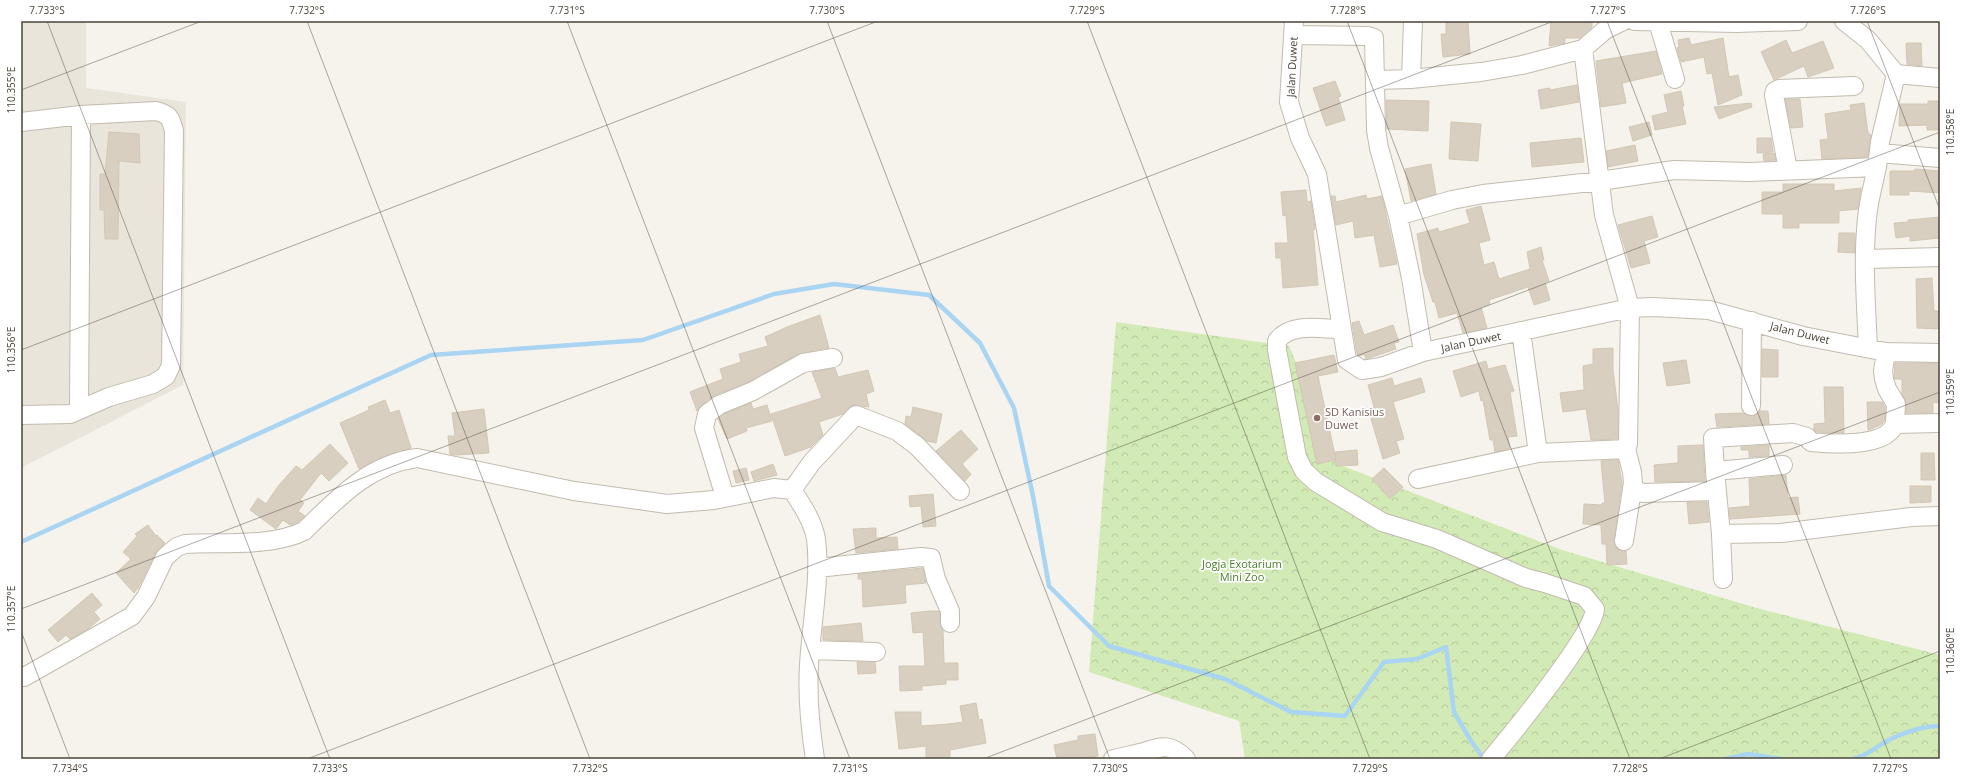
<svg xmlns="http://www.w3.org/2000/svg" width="1961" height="780" font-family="'Open Sans',sans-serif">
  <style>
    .residential { fill: #eae5da }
    .park { fill: url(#park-crowns) }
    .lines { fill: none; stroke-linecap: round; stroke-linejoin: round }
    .stream { stroke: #a9d4f2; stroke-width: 4.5 }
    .building { fill: #d8cfc1; stroke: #d3c7b4 }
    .minor-casing { stroke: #c2bbae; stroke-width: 20 }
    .minor { stroke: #fff; stroke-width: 18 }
    .ticks { fill: none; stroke: #4b4439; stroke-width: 1; stroke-opacity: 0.45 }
    .education-dot { fill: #8d6e63; stroke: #fff; stroke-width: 1.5 }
    .labels { text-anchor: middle; stroke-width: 3.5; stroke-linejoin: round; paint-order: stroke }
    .street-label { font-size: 11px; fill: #4b4439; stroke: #fff }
    .education-label { font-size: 11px; fill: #785e54; stroke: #fff; text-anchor: start }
    .park-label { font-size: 11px; fill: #4a7f2a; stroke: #fff }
    .neatline { fill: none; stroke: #4b4439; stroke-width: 1.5 }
    .ticks-label { font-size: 10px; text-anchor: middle; fill: #4b4439 }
  </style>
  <defs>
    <pattern id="park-crowns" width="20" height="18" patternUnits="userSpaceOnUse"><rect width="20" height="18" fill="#d2eab5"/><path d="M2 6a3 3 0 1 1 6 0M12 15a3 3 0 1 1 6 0" fill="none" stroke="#b6ca9c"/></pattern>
  </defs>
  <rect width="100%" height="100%" fill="#f6f3ec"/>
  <path class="residential" d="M21 21H86V88L186 102 183 385 21 468Z"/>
  <path class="park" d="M1116 322 1289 346 1340 465 1562 550 1760 609 1940 655V759H1245L1239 721 1089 672Z"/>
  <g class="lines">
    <path class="stream" d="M21 542 431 355 643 340 774 294 834 284 929 295 980 343 1014 408 1033 496 1049 586 1109 646 1225 679 1291 712 1345 716 1384 662 1417 659 1446 647 1454 712 1471 741 1484 759
      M1725 759 1748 754 1781 759
      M1853 759C1867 756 1877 746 1889 740 1905 732 1922 726 1940 726"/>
  </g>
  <path class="building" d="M1446 21H1468L1470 54 1443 57 1441 34H1446Z
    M1551 21H1592V27L1580 38H1565V43L1549 46Z
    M1689 38 1691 45 1723 38 1729 77 1738 75 1742 95 1718 105 1712 73 1707 74 1704 57 1681 62 1677 48 1679 47 1678 40Z
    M1786 40 1792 53 1823 41 1834 68 1808 77 1804 66 1774 80 1761 52Z
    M1906 43H1921L1922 66 1907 64Z
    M1656 51 1662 74 1622 83 1626 103 1601 107 1596 61Z
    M1335 81 1341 96 1338 97 1345 120 1326 126 1313 88Z
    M1577 85 1579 102 1541 109 1538 90 1550 88V90Z
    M1681 91 1684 106H1682L1686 124 1655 130 1652 116 1668 112 1664 95Z
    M1785 99H1800L1803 127 1791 128Z
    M1386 100 1429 101 1428 131 1387 129Z
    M1928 101H1940V130H1927V125L1899 126 1900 104H1928Z
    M1751 103 1752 107 1719 119 1714 107Z
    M1864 103 1868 133 1871 135 1868 157 1822 159 1820 140 1828 139 1825 114 1851 110 1850 105Z
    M1451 122 1481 124 1478 161 1449 159Z
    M1649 122 1652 135 1633 141 1629 127Z
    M109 132 139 134 140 163 119 161 118 239H105L104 210H100V174H105Z
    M1581 138 1584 162 1532 167 1530 143Z
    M1757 138H1771L1773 152 1757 153Z
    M1635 145 1638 161 1608 167 1606 151Z
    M1774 153 1776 160 1764 161 1763 154Z
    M1431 164 1436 194 1411 201 1405 169Z
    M1915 169 1940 171V193L1909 191V195H1890V171H1914Z
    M1783 184H1834V191L1861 188 1858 209 1839 211V223H1799V228H1783V214H1762V192H1783Z
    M1306 190 1307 202 1311 201 1315 229 1313 230 1318 285 1283 288 1281 258H1276L1275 243H1288L1286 215 1283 216 1281 192Z
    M1366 195 1367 199 1382 196 1397 264 1380 267 1374 235 1355 238 1353 221 1336 225 1331 196H1335L1336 202Z
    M1481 206 1490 240 1479 243 1484 265 1494 262 1499 279 1530 269 1527 252 1541 247 1544 260H1542L1549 281 1545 282 1550 300 1534 305 1528 287 1489 300 1490 304 1481 307 1487 328 1463 333 1457 313 1439 318 1435 302H1433L1424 275 1417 234 1438 228 1439 232 1470 223 1466 210Z
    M1652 216 1658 237 1644 241 1650 263 1631 268 1618 225Z
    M1940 217V238L1910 241V236L1896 238 1894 223 1908 222V220Z
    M1839 233H1855V253L1838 252Z
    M1932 278 1934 311H1940V329L1917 328 1916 279Z
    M820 315 829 348 798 354 748 382 715 395 701 406 697 411 690 392 723 379 720 369 741 362 739 354 768 346 765 337 787 327Z
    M1359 321 1364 335 1393 325 1399 342 1394 343 1396 349 1366 359 1364 354 1360 356 1357 354 1352 323Z
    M1613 348V370L1618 410V439L1591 440 1586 409 1563 412 1560 393 1584 390 1583 366 1593 364V349Z
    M1762 349 1778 350V377H1762Z
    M1334 355 1338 372 1318 376 1336 460 1317 464 1295 363Z
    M1686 360 1690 383 1667 386 1663 363Z
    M1486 361 1488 369 1505 365 1514 391 1510 392 1517 436 1508 437 1510 448 1495 452 1493 440H1490L1483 400 1481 401 1479 391 1461 397 1453 371Z
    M1895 363H1940V403L1933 402V413H1906V404L1902 394V379H1895L1894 377Z
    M835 368 838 377 868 370 874 391 866 394 869 407 853 405 843 414 819 422 823 435 811 447 785 456 771 414 822 398 812 372Z
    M1392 378 1394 386 1421 378 1425 392 1393 402 1404 439 1396 441 1400 453 1383 459 1368 409 1374 407 1368 385Z
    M1824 387H1843L1844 433 1816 432 1814 430V424L1825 423Z
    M385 400 390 413 399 410 411 448 380 458 359 469 340 423 369 410 368 407Z
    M1867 402H1882L1885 407V420L1882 424 1871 429 1868 430Z
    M751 403 753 409 767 405 772 421 746 428 747 431 727 439 718 419 724 414Z
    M913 407 942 414 936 443 927 441 905 424 906 416 911 417Z
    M484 409 489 453 456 455 450 454 448 436H455L452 413Z
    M1760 411H1768L1769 424 1717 427 1715 414 1743 413 1751 416Z
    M961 430 978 449 962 464 971 474 965 481 936 451Z
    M330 444 348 463 329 481 321 473 300 500 304 503 298 511 305 516 298 522 290 525 283 520 276 529 250 510 258 498 266 504 279 485 296 466 302 470Z
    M1703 445 1705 481 1655 482 1654 465 1678 463V446Z
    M1769 445V456L1749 457V450H1741V447Z
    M1357 450 1358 465 1336 466 1335 452Z
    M1921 453H1934L1935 480H1921Z
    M1618 460 1622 483 1614 540 1617 549 1626 551 1627 564 1607 565 1606 544H1602L1601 525 1583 524 1584 504 1602 505V503H1605L1601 461Z
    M773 464 777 475 754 481 751 472Z
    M746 468 749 480 736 483 733 471Z
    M1384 468 1403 487 1390 499 1372 479Z
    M1786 475 1788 498 1798 497 1800 514 1730 519 1729 508 1750 506 1749 479Z
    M1910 486H1931V502L1910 503Z
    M933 494 936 526 923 527 921 506 910 507 909 496Z
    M1687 502H1707L1709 522 1689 524Z
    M148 525 156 536 157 535 165 543 156 552 138 588 134 593 116 573 131 559 123 552 137 536 135 534Z
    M876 528V538L897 537 898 549 856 553 853 529Z
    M923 568 926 583 905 585 906 603 863 607 862 579H858V574Z
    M92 593 102 605 94 612 100 619 88 629 70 639 66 635 58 642 48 630Z
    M930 611H939L940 613V623L943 630 944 663H958V680H946V684L922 686V690L900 691 899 666H925L923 632 913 633 911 613Z
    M861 623 863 641 823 640V627Z
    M857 662H875L876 673 858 674Z
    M976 703 979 720 982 719 986 743 950 750V759H926V746L899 749 895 712H921V726L949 724 963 722 960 706Z
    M1095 734 1098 756 1075 759H1057L1054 745 1078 740V736Z"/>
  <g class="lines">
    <defs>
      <path id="minor" d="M1294 21 1289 102 1300 138 1317 174 1347 360 1362 370 1381 367 1423 352 1630 308 1653 307 1709 310 1803 336 1886 352 1940 353
        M1634 21 1737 23 1798 21
        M1844 21 1868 40 1896 74 1940 78
        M1658 22 1675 79
        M1294 35 1368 36 1374 38 1376 130 1379 148 1398 216 1411 278 1423 352
        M1583 49 1604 215 1630 308 1628 444 1626 449 1632 472 1633 483 1624 541
        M1411 79 1413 21
        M1375 80 1411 79 1481 72 1522 65 1583 49 1605 30 1623 21
        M21 122 81 115 156 111C169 114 171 118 174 131L171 365 166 376 153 384 109 397 70 414 21 415
        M1879 153 1940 158
        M1788 170 1774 95 1775 91 1779 89 1854 86
        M1398 216 1452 200 1483 194 1600 181 1674 170 1750 172 1877 167 1880 142 1896 74
        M1866 259 1940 257
        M1341 329C1321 329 1290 322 1277 341V350L1297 457 1304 471 1316 482 1382 522 1437 539 1526 578 1545 583 1584 596 1595 609C1593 635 1512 734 1491 759
        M1521 331 1538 453
        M1868 348C1866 303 1862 255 1868 210 1870 196 1874 181 1877 167
        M1886 352 1883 371 1884 379 1887 389 1896 404 1895 424
        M1751 406 1752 321
        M79 409 81 115
        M1715 471 1713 438 1793 433 1807 437 1811 442C1831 444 1886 448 1895 424L1940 423
        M1418 479 1538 453 1626 449
        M1632 488 1642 493 1717 491
        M792 490 812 462 856 415 897 431 917 446 960 491
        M725 497 704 428 707 414 719 405 753 391 803 363 833 358
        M1721 534 1781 533 1911 517 1940 516
        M817 568 921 557 931 558 936 579 950 611V623
        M1723 579 1721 534 1715 471 1783 465
        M810 650 876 652
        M24 677 132 616 146 597 165 557 177 547 185 544C221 542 272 547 304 531 337 499 369 464 417 458L574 491 667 504 714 500 774 488 792 490C802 505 813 521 816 539 821 576 811 627 809 665 807 697 810 727 815 759
        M1113 759C1124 757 1134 754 1144 752 1163 746 1170 743 1186 759"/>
    </defs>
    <use href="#minor" class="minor-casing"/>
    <use href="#minor" class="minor"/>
  </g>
  <path class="ticks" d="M47 21 330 759M307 21 590 759M567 21 850 759M827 21 1110 759M1087 21 1370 759M1347 21 1630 759M1607 21 1891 759M1867 21 1940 210M21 90 202 21M21 350 878 21M21 609 1554 21M21 631 70 759M307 759 1940 132M983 759 1940 392M1659 759 1940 651"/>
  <circle class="education-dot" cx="1317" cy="418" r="4"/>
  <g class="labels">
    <g class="street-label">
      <text transform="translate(1292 67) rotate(-87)" y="4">Jalan Duwet</text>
      <text transform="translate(1800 333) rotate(14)" y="4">Jalan Duwet</text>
      <text transform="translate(1471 342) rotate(-12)" y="4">Jalan Duwet</text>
    </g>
    <g class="education-label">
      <text x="1325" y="416">SD Kanisius<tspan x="1325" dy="13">Duwet</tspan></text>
    </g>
    <g class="park-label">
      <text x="1242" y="568">Jogja Exotarium<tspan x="1242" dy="13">Mini Zoo</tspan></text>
    </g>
  </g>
  <rect width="1961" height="780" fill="none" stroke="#ffffff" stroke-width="44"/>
  <rect x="22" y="22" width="1917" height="736" class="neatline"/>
  <g class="ticks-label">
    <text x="47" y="14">7.733°S</text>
    <text x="307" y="14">7.732°S</text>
    <text x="567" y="14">7.731°S</text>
    <text x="827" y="14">7.730°S</text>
    <text x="1087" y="14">7.729°S</text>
    <text x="1348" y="14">7.728°S</text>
    <text x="1608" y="14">7.727°S</text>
    <text x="1868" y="14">7.726°S</text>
    <text transform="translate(11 90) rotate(-90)" y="4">110.355°E</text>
    <text transform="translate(1950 132) rotate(-90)" y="4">110.358°E</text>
    <text transform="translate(11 350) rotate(-90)" y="4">110.356°E</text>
    <text transform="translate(1950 392) rotate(-90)" y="4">110.359°E</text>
    <text transform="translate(11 609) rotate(-90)" y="4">110.357°E</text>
    <text transform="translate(1950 651) rotate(-90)" y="4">110.360°E</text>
    <text x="70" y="772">7.734°S</text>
    <text x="330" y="772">7.733°S</text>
    <text x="590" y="772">7.732°S</text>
    <text x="850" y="772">7.731°S</text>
    <text x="1110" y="772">7.730°S</text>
    <text x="1370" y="772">7.729°S</text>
    <text x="1630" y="772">7.728°S</text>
    <text x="1890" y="772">7.727°S</text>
  </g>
</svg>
